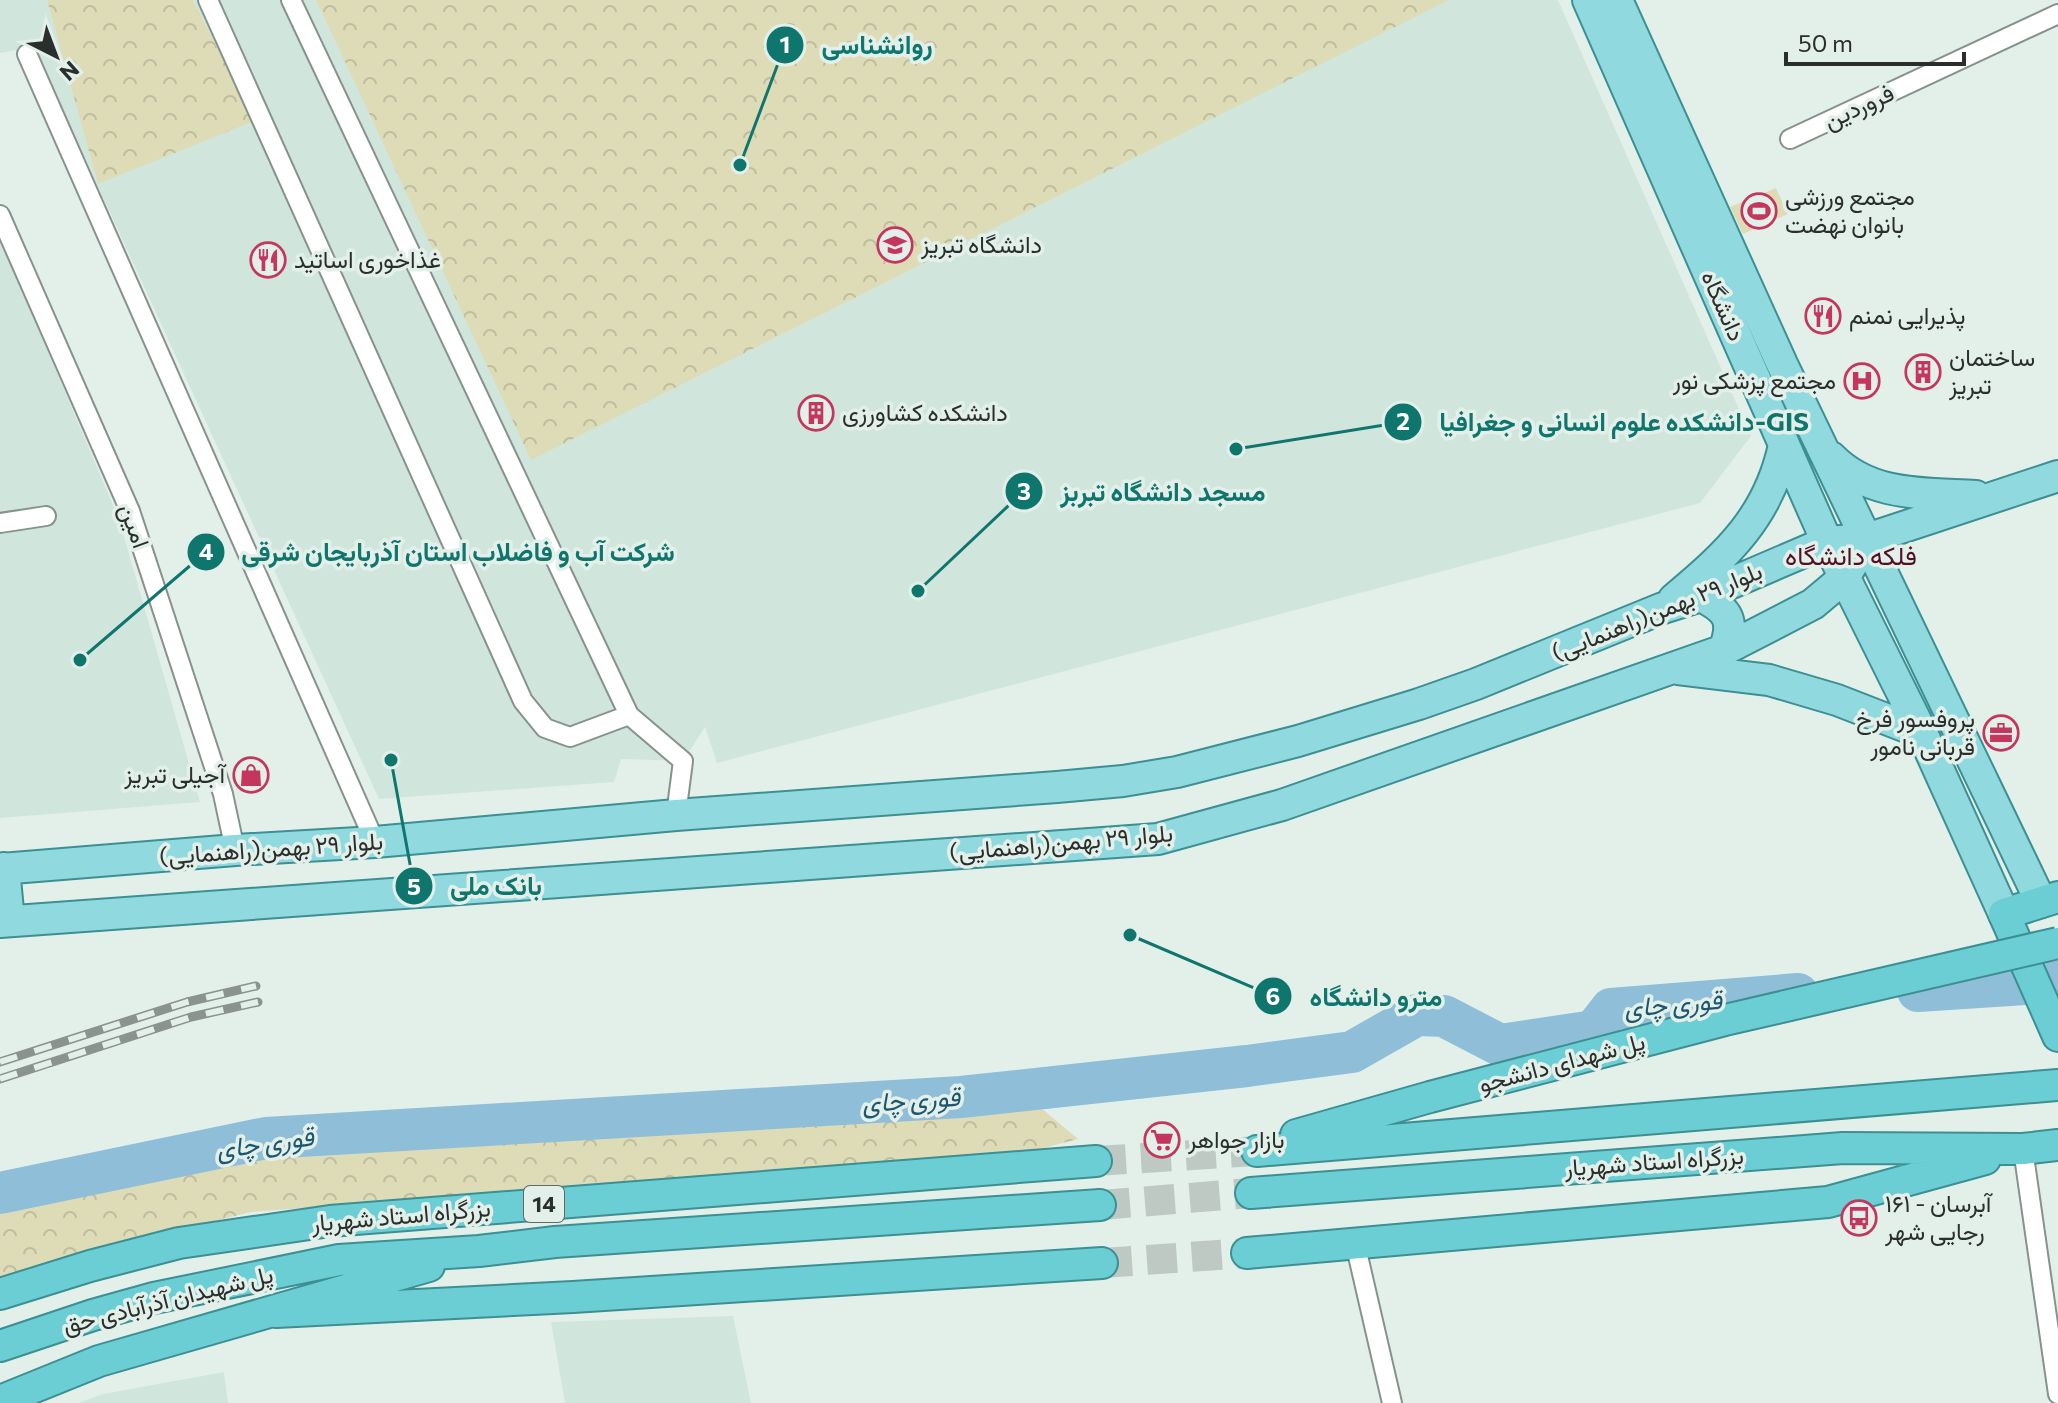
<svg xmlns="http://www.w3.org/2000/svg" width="2058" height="1403" font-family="Commissioner,Vazirmatn,sans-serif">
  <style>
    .built { fill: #d0e6dc }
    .forest { fill: url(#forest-crowns) }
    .pitch { fill: #dedcb7 }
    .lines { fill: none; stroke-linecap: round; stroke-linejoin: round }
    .river { stroke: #8fbed8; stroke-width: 42 }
    .trunk-tunnel { stroke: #bec9c4; stroke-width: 30; stroke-dasharray: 30 15; stroke-linecap: butt }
    .minor-casing { stroke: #86938d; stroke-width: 22 }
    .primary-casing { stroke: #3c8f92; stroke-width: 34 }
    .trunk-casing { stroke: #3c8f92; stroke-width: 34 }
    .minor { stroke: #fff; stroke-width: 18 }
    .primary { stroke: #90dadf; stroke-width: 30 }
    .trunk { stroke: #6bced4; stroke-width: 30 }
    .rail-casing { stroke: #8a938f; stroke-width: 9 }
    .rail { stroke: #e3f0ea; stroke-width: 6; stroke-dasharray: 18; stroke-linecap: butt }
    .trunk-bridge-casing { stroke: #3c8f92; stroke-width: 34; stroke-linecap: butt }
    .trunk-bridge { stroke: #6bced4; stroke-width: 30 }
    .labels { text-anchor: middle; stroke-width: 7; stroke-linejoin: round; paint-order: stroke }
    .shield { fill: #e3f0ea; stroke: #626966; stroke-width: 2 }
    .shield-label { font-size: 22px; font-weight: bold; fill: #2a2f2d }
    .street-label { font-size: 24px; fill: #2a2f2d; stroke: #e3f0ea }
    .poi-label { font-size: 24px; fill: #2a2f2d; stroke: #e3f0ea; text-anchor: start }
    .neighbourhood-label { font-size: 26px; fill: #530f23; stroke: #e3f0ea }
    .water-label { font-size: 26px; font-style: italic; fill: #1c5670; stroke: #e3f0ea }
    .leader { fill: none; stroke: #0f766e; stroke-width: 3 }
    .callout-dot { fill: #0f766e; stroke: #e3f0ea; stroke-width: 3 }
    .mark-label { font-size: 24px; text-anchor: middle; font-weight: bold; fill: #fff }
    .callout-label { font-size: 26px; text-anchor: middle; font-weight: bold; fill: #0f766e; stroke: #e3f0ea; stroke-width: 7; stroke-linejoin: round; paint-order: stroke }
  </style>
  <defs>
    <pattern id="forest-crowns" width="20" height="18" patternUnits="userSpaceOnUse" patternTransform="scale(2)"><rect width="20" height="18" fill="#dedcb7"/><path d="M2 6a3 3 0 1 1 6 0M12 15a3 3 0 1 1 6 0" fill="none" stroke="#bfbd9e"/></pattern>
  </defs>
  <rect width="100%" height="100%" fill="#e3f0ea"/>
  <path class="built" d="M0 0H1558L1751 436 1700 503 717 763 705 727 683 761 621 759 614 782 379 799 34 47 0 53Z
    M0 239 119 519 200 802 0 818Z
    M733 1316 751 1403H565L551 1322Z
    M224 1372 228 1403H79L103 1394Z"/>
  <path class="forest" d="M47 0H193L254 121 98 184Z
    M316 0H1449L531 460Z
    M1034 1102 1078 1139 1021 1154 251 1212 26 1268 0 1279V1204L260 1149Z"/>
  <path class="pitch" d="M1776 188 1788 214 1743 234 1730 207Z"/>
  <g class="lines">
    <path class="river" d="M1918 991 2058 982
      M0 1193 266 1138 961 1097 1247 1066 1352 1052 1417 1015 1444 1016 1500 1045 1594 1031 1611 1009 1798 994"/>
    <path class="trunk-tunnel" d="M1096 1161 1257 1151
      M1100 1205 1251 1193
      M1102 1263 1247 1253"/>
    <defs>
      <path id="minor" d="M208 0 523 701 545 728 570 737 629 715
        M291 0 629 715 683 761 676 815
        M27 54 375 842
        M1790 139 2058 14
        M0 215 130 511 223 794 235 850
        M0 523 46 516
        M2023 1149 2058 1394
        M1355 1243 1392 1403"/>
      <path id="primary" d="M1588 0 1827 542 1922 733 2004 914
        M1617 0 1782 364 2041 902
        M1831 457C1870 497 1924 493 1976 496
        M1701 596C1729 610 1735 621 1724 650
        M1674 599C1728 554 1769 516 1784 445
        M1678 669 1769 680 1837 700 1922 733
        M4 868 9 921
        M0 869 235 850 375 842 676 815 1057 787 1123 781 1177 772 1298 741 1419 704 1476 684 1663 608 1701 596 1827 542 1867 539 2058 476
        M0 922 1158 839 1282 805 1724 650 1813 604 1844 578 1867 539"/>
      <path id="trunk" d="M2058 897 2004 914 2058 1036
        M1296 1135 1430 1097
        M1257 1151 2058 1085
        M1251 1193 1843 1148 2023 1149 2058 1145
        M1247 1253 1828 1202 1985 1159
        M0 1294 90 1266 179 1243 330 1221 1096 1161
        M276 1312 573 1297 1102 1263
        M0 1346 93 1315 154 1298 339 1260 479 1251 555 1242 1100 1205
        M0 1401 99 1361 429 1266"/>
    </defs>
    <use href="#minor" class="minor-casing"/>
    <use href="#primary" class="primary-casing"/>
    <use href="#trunk" class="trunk-casing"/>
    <use href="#minor" class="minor"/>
    <use href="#primary" class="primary"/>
    <use href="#trunk" class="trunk"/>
    <defs>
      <path id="rail" d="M0 1062 187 1002 256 986
        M0 1079 191 1017 258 1002"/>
    </defs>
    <use href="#rail" class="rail-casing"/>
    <use href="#rail" class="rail"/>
    <defs>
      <path id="trunk-bridge" d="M1430 1097 1725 1020 2058 943"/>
    </defs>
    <use href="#trunk-bridge" class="trunk-bridge-casing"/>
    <use href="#trunk-bridge" class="trunk-bridge"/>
  </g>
  <defs>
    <symbol id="stadium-ring" viewBox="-11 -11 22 22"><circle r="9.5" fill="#e3f0ea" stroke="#c5365f" stroke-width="1.5"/><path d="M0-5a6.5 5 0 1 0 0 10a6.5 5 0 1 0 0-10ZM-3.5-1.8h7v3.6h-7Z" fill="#c5365f"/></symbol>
    <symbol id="university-ring" viewBox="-11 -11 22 22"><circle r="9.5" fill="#e3f0ea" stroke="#c5365f" stroke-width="1.5"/><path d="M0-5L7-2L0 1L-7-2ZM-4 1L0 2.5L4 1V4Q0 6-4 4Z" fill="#c5365f"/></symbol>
    <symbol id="restaurant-ring" viewBox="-11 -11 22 22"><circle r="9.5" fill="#e3f0ea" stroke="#c5365f" stroke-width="1.5"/><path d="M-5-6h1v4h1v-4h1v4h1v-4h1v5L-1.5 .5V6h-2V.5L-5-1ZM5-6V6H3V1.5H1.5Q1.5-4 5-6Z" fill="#c5365f"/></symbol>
    <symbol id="building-ring" viewBox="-11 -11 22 22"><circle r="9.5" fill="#e3f0ea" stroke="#c5365f" stroke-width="1.5"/><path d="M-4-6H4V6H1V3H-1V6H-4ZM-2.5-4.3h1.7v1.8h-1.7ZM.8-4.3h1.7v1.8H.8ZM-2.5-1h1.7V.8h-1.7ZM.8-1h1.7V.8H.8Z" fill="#c5365f"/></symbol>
    <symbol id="hospital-ring" viewBox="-11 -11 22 22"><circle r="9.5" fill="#e3f0ea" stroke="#c5365f" stroke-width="1.5"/><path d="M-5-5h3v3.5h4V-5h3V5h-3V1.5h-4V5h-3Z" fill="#c5365f"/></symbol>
    <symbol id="office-ring" viewBox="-11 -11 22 22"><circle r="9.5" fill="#e3f0ea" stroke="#c5365f" stroke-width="1.5"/><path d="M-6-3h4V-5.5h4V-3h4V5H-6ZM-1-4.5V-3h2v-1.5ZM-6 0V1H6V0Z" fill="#c5365f"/></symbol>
    <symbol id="shop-ring" viewBox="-11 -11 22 22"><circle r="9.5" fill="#e3f0ea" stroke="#c5365f" stroke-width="1.5"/><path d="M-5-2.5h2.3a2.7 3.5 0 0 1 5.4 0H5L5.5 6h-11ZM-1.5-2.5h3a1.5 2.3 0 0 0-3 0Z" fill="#c5365f"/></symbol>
    <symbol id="supermarket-ring" viewBox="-11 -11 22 22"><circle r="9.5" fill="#e3f0ea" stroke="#c5365f" stroke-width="1.5"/><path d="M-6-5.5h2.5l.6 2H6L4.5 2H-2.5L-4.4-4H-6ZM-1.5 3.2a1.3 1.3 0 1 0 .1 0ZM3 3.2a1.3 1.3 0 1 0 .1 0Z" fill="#c5365f"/></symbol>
    <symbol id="bus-ring" viewBox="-11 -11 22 22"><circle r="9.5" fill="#e3f0ea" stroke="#c5365f" stroke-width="1.5"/><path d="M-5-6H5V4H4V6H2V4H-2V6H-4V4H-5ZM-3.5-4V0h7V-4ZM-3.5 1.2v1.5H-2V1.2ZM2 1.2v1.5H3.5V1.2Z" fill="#c5365f"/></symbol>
  </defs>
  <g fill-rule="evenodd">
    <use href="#stadium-ring" x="1739" y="191" width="40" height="40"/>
    <use href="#university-ring" x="875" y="225" width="40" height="40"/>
    <use href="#restaurant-ring" x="248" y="240" width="40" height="40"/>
    <use href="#restaurant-ring" x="1803" y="296" width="40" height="40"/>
    <use href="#building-ring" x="1903" y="352" width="40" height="40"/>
    <use href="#hospital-ring" x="1842" y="361" width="40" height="40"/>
    <use href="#building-ring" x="796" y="393" width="40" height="40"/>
    <use href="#office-ring" x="1981" y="713" width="40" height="40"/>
    <use href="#shop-ring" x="231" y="755" width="40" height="40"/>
    <use href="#supermarket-ring" x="1142" y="1120" width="40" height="40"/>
    <use href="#bus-ring" x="1839" y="1198" width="40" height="40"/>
  </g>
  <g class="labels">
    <rect class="shield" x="524" y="1186" width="40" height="36" rx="6"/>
    <g class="shield-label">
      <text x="544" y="1212">14</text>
    </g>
    <g class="street-label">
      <text transform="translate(1859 107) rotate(-25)" y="8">فروردین</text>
      <text transform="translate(1723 306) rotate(66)" y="8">دانشگاه</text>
      <text transform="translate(134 526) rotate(70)" y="8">امین</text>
      <text transform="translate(1657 612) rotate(-22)" y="8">بلوار ٢٩ بهمن(راهنمایی)</text>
      <text transform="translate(1061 843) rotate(-5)" y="8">بلوار ٢٩ بهمن(راهنمایی)</text>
      <text transform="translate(271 849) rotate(-4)" y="8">بلوار ٢٩ بهمن(راهنمایی)</text>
      <text transform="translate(1562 1063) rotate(-15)" y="8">پل شهدای دانشجو</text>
      <text transform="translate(1654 1162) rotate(-4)" y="8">بزرگراه استاد شهریار</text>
      <text transform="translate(401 1216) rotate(-5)" y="8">بزرگراه استاد شهریار</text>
      <text transform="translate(168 1300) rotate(-14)" y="8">پل شهیدان آذرآبادی حق</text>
    </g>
    <g class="poi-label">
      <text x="1785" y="205">مجتمع ورزشی<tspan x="1785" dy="28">بانوان نهضت</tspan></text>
      <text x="921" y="253">دانشگاه تبریز</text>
      <text x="294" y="268">غذاخوری اساتید</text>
      <text x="1849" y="324">پذیرایی نمنم</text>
      <text x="1949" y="366">ساختمان<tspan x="1949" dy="28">تبریز</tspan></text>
      <text x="1836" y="389" text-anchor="end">مجتمع پزشکی نور</text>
      <text x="842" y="421">دانشکده کشاورزی</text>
      <text x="1975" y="727" text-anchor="end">پروفسور فرخ<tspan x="1975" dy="28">قربانی نامور</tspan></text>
      <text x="225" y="783" text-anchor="end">آجیلی تبریز</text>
      <text x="1188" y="1148">بازار جواهر</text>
      <text x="1885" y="1212">آبرسان - ۱۶۱<tspan x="1885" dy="28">رجایی شهر</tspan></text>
    </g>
    <g class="neighbourhood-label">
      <text x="1851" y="565">فلکه دانشگاه</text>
    </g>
    <g class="water-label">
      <text transform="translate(1673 1004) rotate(-5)" y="9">قوری چای</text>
      <text transform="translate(911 1100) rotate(-4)" y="9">قوری چای</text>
      <text transform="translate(265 1143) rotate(-8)" y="9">قوری چای</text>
    </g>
  </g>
  <path class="leader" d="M740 165L785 45M1236 449L1403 422M918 591L1024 491M80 660L206 552M391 760L414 886M1130 935L1273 996"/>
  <g class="callout-dot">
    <circle cx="740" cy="165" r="8"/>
    <circle cx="1236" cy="449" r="8"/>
    <circle cx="918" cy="591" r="8"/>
    <circle cx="80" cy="660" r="8"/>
    <circle cx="391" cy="760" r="8"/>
    <circle cx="1130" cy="935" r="8"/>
    <circle cx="785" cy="45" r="20"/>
    <circle cx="1403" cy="422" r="20"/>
    <circle cx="1024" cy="491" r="20"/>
    <circle cx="206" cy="552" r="20"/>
    <circle cx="414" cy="886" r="20"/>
    <circle cx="1273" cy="996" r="20"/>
  </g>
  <g class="mark-label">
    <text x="785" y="53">1</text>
    <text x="1403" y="430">2</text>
    <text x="1024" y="500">3</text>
    <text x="206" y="560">4</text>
    <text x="414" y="895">5</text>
    <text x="1273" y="1005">6</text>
  </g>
  <g class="callout-label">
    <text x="877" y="54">روانشناسی</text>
    <text x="1624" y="431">دانشکده علوم انسانی و جغرافیا-GIS</text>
    <text x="1163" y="501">مسجد دانشگاه تبربز</text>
    <text x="458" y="561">شرکت آب و فاضلاب استان آذربایجان شرقی</text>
    <text x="496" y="895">بانک ملی</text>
    <text x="1376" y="1006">مترو دانشگاه</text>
  </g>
  <g transform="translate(56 56) rotate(138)" stroke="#e3f0ea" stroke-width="6" paint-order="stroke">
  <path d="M0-6L14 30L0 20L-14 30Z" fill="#2a2f2d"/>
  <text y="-12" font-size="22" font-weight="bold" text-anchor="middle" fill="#2a2f2d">N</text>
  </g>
  <path d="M1786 52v12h178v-12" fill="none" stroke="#2a2f2d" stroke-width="4"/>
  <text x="1798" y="52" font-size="24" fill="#2a2f2d" stroke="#e3f0ea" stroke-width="6" paint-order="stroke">50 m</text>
</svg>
